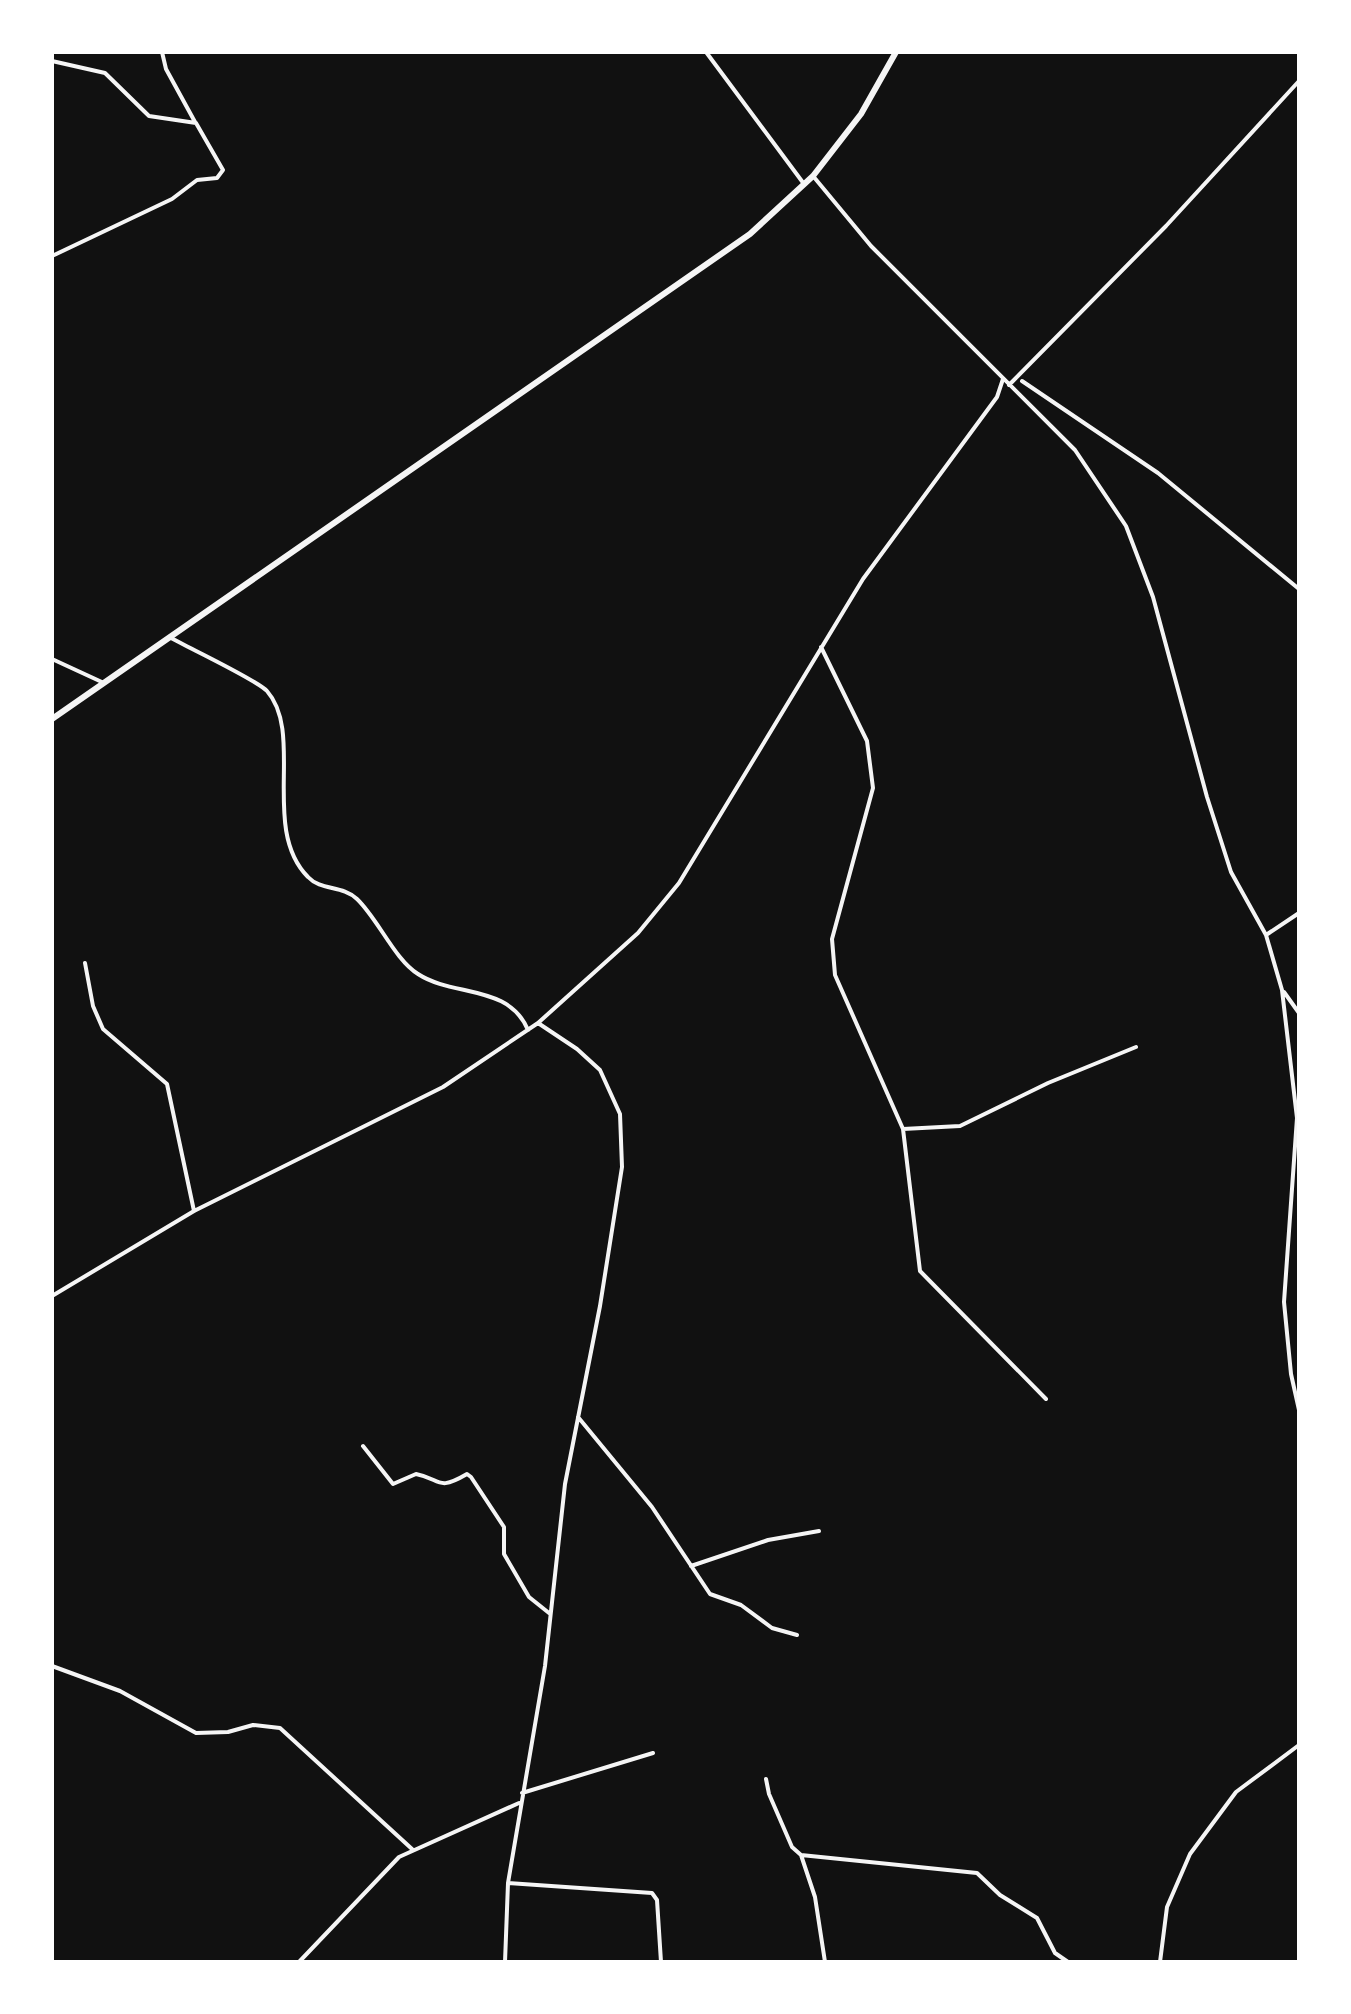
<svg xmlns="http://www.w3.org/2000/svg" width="1351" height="2014" font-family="Manrope,sans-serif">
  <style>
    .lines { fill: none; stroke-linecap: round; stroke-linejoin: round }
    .minor { stroke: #f5f5f5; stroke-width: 4 }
    .secondary { stroke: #f5f5f5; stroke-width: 6 }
  </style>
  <rect width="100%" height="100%" fill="#111"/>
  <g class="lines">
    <path class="minor" d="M162 52 166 69 195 122
      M706 52 804 184
      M52 61 105 73 149 116 196 123 223 170 217 178 197 180 172 199 52 256
      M813 176 871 246 1075 450 1126 526 1153 597 1207 797 1231 872 1266 935 1282 990 1297 1118 1284 1302 1291 1374 1299 1410
      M1022 381 1158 473 1299 589
      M1009 385 1166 226 1299 81
      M171 638C189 648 257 680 267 691 305 734 260 829 308 877 321 891 342 885 357 899 378 919 395 960 418 974 453 997 509 984 528 1030
      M821 647 867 741 873 788 832 939 835 975 903 1129 920 1271 1046 1399
      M52 659 104 683
      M1266 935 1299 913
      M85 963 93 1006 103 1029 167 1084 194 1211
      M1284 992 1299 1013
      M903 1129 960 1126 1048 1083 1136 1047
      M52 1296 194 1211 443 1087 538 1023
      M578 1417 652 1507 710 1594 741 1605 772 1628 797 1635
      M363 1446 393 1484 416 1474C442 1479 436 1492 467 1474L471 1477 504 1527V1554L529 1597 549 1613
      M691 1566 768 1540 819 1531
      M52 1666 120 1691 196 1733 228 1732 253 1725 280 1728 412 1849
      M766 1779 769 1794 792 1847 801 1855 815 1897 825 1962
      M522 1793 653 1753
      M801 1855 977 1873 1000 1895 1037 1918 1055 1953 1068 1962
      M508 1883 652 1893 657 1900 661 1962
      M299 1962 399 1857 519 1803
      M505 1962 508 1883 545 1666 565 1484 600 1306 622 1167 620 1114 600 1070 577 1049 538 1023 638 933 679 883 863 579 997 397 1003 379
      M1160 1962 1167 1907 1190 1854 1236 1792 1299 1745"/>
    <path class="secondary" d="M52 719 750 234 813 176 861 114 896 52"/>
  </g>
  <rect width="1351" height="2014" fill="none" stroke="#ffffff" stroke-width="108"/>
</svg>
